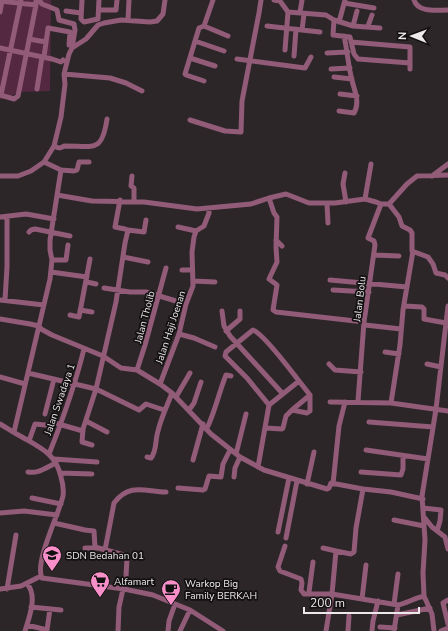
<svg xmlns="http://www.w3.org/2000/svg" width="448" height="631" font-family="'Nunito Sans',sans-serif">
  <style>
    .green { fill: #552841 }
    .lines { fill: none; stroke-linecap: round; stroke-linejoin: round }
    .minor { stroke: #925b78; stroke-width: 5 }
    .labels { text-anchor: middle; stroke-width: 3.5; stroke-linejoin: round; paint-order: stroke }
    .street-label { font-size: 10px; fill: #ede9eb; stroke: #131011 }
    .poi-label { font-size: 10px; fill: #ede9eb; stroke: #131011; text-anchor: start }
  </style>
  <rect width="100%" height="100%" fill="#2d2629"/>
  <path class="green" d="M0 0H51L50 91 20 92 4 99H0Z"/>
  <g class="lines">
    <path class="minor" d="M39 0 42 4 57 10 59 20 74 24 75 30 72 48
      M82 0 81 19 84 22 98 19 99 0
      M274 0 280 1 288 12 326 15 334 20 333 35 350 37 354 54 358 59 410 63V69
      M414 0C418 13 437 10 448 10
      M0 1 36 5
      M344 3 374 8
      M99 10H116L117 0
      M66 11 81 13
      M0 12 2 0
      M300 12 302 0
      M128 20 129 0
      M334 20 353 26 380 28
      M339 22 345 0
      M204 26 228 36
      M267 26 302 30 304 14
      M353 26 357 11
      M368 26 372 15
      M302 30 320 32
      M29 39 46 42
      M195 41 224 51
      M351 42 410 47V63
      M0 48 52 59 61 62 63 60
      M285 50 288 12
      M327 53 348 52
      M294 56 296 29
      M44 57 48 28 70 32 69 45
      M190 58 215 66
      M237 59 305 68 311 57
      M331 69 350 68
      M64 74 110 78 126 83 142 91
      M334 77 352 79
      M204 81 186 75 185 74 199 28 204 26 213 0
      M37 89 42 57
      M340 94 357 96
      M0 95 14 99 18 96 36 5V0
      M1 95 21 0
      M339 111 354 113C361 101 353 88 351 76 348 63 347 49 344 36
      M190 120 225 131 241 132 242 101 259 13 261 0
      M54 146C58 148 60 149 64 146 94 146 102 153 107 119
      M61 170 74 171 77 170 79 162H89
      M345 173 343 184 346 202
      M0 176H18L31 171 44 162 54 146 61 117 65 84 64 74 69 54 72 48 86 39 98 25 104 23 121 20 150 22 157 21 163 14 165 0
      M132 176 131 186 134 188V201
      M432 176 448 164
      M57 195 92 201 144 202 197 209 251 204 269 198 286 194 309 203H335L365 199 376 202 381 204H389L407 184 417 176 448 175
      M269 198 274 213 277 217 276 247 277 262 269 279 277 285 273 310 276 312 364 322
      M365 199 371 164
      M327 204 328 223
      M389 204 399 217 402 226 410 230 412 233V251L428 257 433 264 436 273 445 275 448 278
      M0 217 26 214 54 219
      M178 227 196 231
      M128 230 144 232 146 220
      M29 232 31 230 35 229 70 236
      M276 240 282 246
      M374 255 399 256
      M123 257 148 262
      M52 260H66L68 245
      M182 270H192
      M51 272 87 277
      M330 280 407 287
      M193 281 215 282
      M87 282 96 284
      M104 288 130 292H146L186 304
      M333 290 369 292
      M0 300 44 305
      M5 300 7 267V217
      M405 306 422 307 424 309V319L446 323
      M80 310 92 312
      M222 311 224 326 230 336 283 394
      M70 315 79 317 90 259
      M0 319 30 324 39 326 41 329 52 335 103 356 121 368 137 370 160 384 172 393 211 434 240 457 264 470 327 489 329 488 331 483 363 489 356 528 354 552 351 554 336 551 332 594 326 631
      M365 325 401 329
      M226 331 240 319V311
      M179 334 194 338 215 347
      M385 352 399 354
      M329 364 335 370 361 372
      M427 364 441 367
      M137 370 145 345 166 268
      M28 373 96 389 139 410 146 404 164 410
      M0 377 25 384
      M160 384 179 334 186 304 193 286 192 252 194 237 196 231 204 226 209 213V209
      M176 397 190 373
      M358 401 364 322 375 245 374 241 368 238 381 204
      M330 402 391 403 448 411
      M391 403 400 345 403 310 413 251
      M189 410 194 403 201 382
      M292 410 310 395
      M45 414 54 379
      M86 421 107 432
      M369 422 433 427
      M0 424C7 428 14 433 22 437 41 448 56 454 61 477 63 484 64 489 63 496 59 514 34 563 42 578L124 589 153 595 190 610 223 631
      M207 428C215 412 219 392 226 375L231 376
      M266 428 282 429 283 428 286 416 292 410 307 413 310 411V395L299 381
      M14 432 50 279 52 260 50 250V240L61 170 44 162
      M29 441 35 424 45 425 55 423 83 431
      M92 445 82 442 83 429 96 389 116 302 125 243 128 230 125 229 115 227 120 200
      M366 450 428 459
      M49 454C63 419 75 385 84 349
      M236 454 246 414
      M147 457 151 458C157 451 155 440 158 431 161 418 167 406 172 393
      M54 459 97 462
      M193 460 203 424
      M258 467 269 405 299 381C291 371 264 334 253 330L226 352 225 356 247 378 269 405
      M28 472C38 474 47 467 56 463
      M361 472 401 475 403 469V456
      M60 473 92 474
      M234 477 235 468 240 457
      M307 484 314 452
      M333 484 339 426 345 402
      M178 488 203 490 205 489 209 476 221 477 223 464 230 450
      M363 489 391 492 423 499
      M32 498 61 504
      M423 508 441 510 440 521 437 531
      M0 513 24 511 57 515
      M424 517 432 527 445 537 448 549
      M394 520 424 526
      M54 523 85 530 94 531 95 547 124 555 127 558 126 576 119 607 118 631
      M278 532 289 478
      M286 538 297 481
      M285 546 278 567 280 571 301 579 302 583 301 590 304 594H332L398 605C407 603 415 598 424 596
      M85 548H96
      M323 548 336 551
      M105 550 114 503C130 482 146 492 166 492
      M0 589 21 586 41 576
      M7 589 16 535
      M310 594 309 592 313 562
      M362 599 366 565
      M448 600 443 603 448 624
      M394 604 398 574
      M31 607 61 610
      M397 615 430 608
      M27 625 47 630 50 609
      M380 627 395 628
      M25 631C29 618 38 595 27 584
      M168 631 169 621 175 604
      M180 631 190 610
      M348 631 349 616
      M372 631 373 621 378 601
      M394 631 398 605
      M434 631 432 614 424 596 423 573 425 540 422 496 436 409 448 306
      M441 631 448 628"/>
  </g>
  <defs>
    <symbol id="school-pin" viewBox="-11 -11 22 30"><path d="M0 17L-7.5 6A9.5 9.5 0 1 1 7.5 6Z" fill="#f98fc9" stroke="#131011"/><path d="M0-5L7-2L0 1L-7-2ZM-4 1L0 2.5L4 1V4Q0 6-4 4Z" fill="#111"/></symbol>
    <symbol id="supermarket-pin" viewBox="-11 -11 22 30"><path d="M0 17L-7.5 6A9.5 9.5 0 1 1 7.5 6Z" fill="#f98fc9" stroke="#131011"/><path d="M-6-5.5h2.5l.6 2H6L4.5 2H-2.5L-4.4-4H-6ZM-1.5 3.2a1.3 1.3 0 1 0 .1 0ZM3 3.2a1.3 1.3 0 1 0 .1 0Z" fill="#111"/></symbol>
    <symbol id="cafe-pin" viewBox="-11 -11 22 30"><path d="M0 17L-7.5 6A9.5 9.5 0 1 1 7.5 6Z" fill="#f98fc9" stroke="#131011"/><path d="M-5.5-4.5H6V0H3Q3 3.5 0 3.5H-2.5Q-5.5 3.5-5.5 0ZM3-3.2v2h1.7v-2ZM-6 4.5H4V6H-6Z" fill="#111"/></symbol>
  </defs>
  <g fill-rule="evenodd">
    <use href="#school-pin" x="41" y="544" width="22" height="30"/>
    <use href="#supermarket-pin" x="89" y="570" width="22" height="30"/>
    <use href="#cafe-pin" x="160" y="578" width="22" height="30"/>
  </g>
  <g class="labels">
    <g class="street-label">
      <text transform="translate(359 299) rotate(-83)" y="4">Jalan Bolu</text>
      <text transform="translate(144 317) rotate(-75)" y="4">Jalan Tholib</text>
      <text transform="translate(170 327) rotate(-72)" y="4">Jalan Haji Joenan</text>
      <text transform="translate(59 399) rotate(-71)" y="4">Jalan Swadaya 1</text>
    </g>
    <g class="poi-label">
      <text x="66" y="559">SDN Bedahan 01</text>
      <text x="114" y="585">Alfamart</text>
      <text x="185" y="587">Warkop Big<tspan x="185" dy="12">Family BERKAH</tspan></text>
    </g>
  </g>
  <g transform="translate(412 36) rotate(271)" stroke="#131011" stroke-width="3" paint-order="stroke">
  <path d="M0-3L7 15L0 10L-7 15Z" fill="#ede9eb"/>
  <text y="-6" font-size="11" font-weight="bold" text-anchor="middle" fill="#ede9eb">N</text>
  </g>
  <path d="M304 607v6h115v-6" fill="none" stroke="#ede9eb" stroke-width="2"/>
  <text x="310" y="607" font-size="12" fill="#ede9eb" stroke="#131011" stroke-width="3" paint-order="stroke">200 m</text>
</svg>
